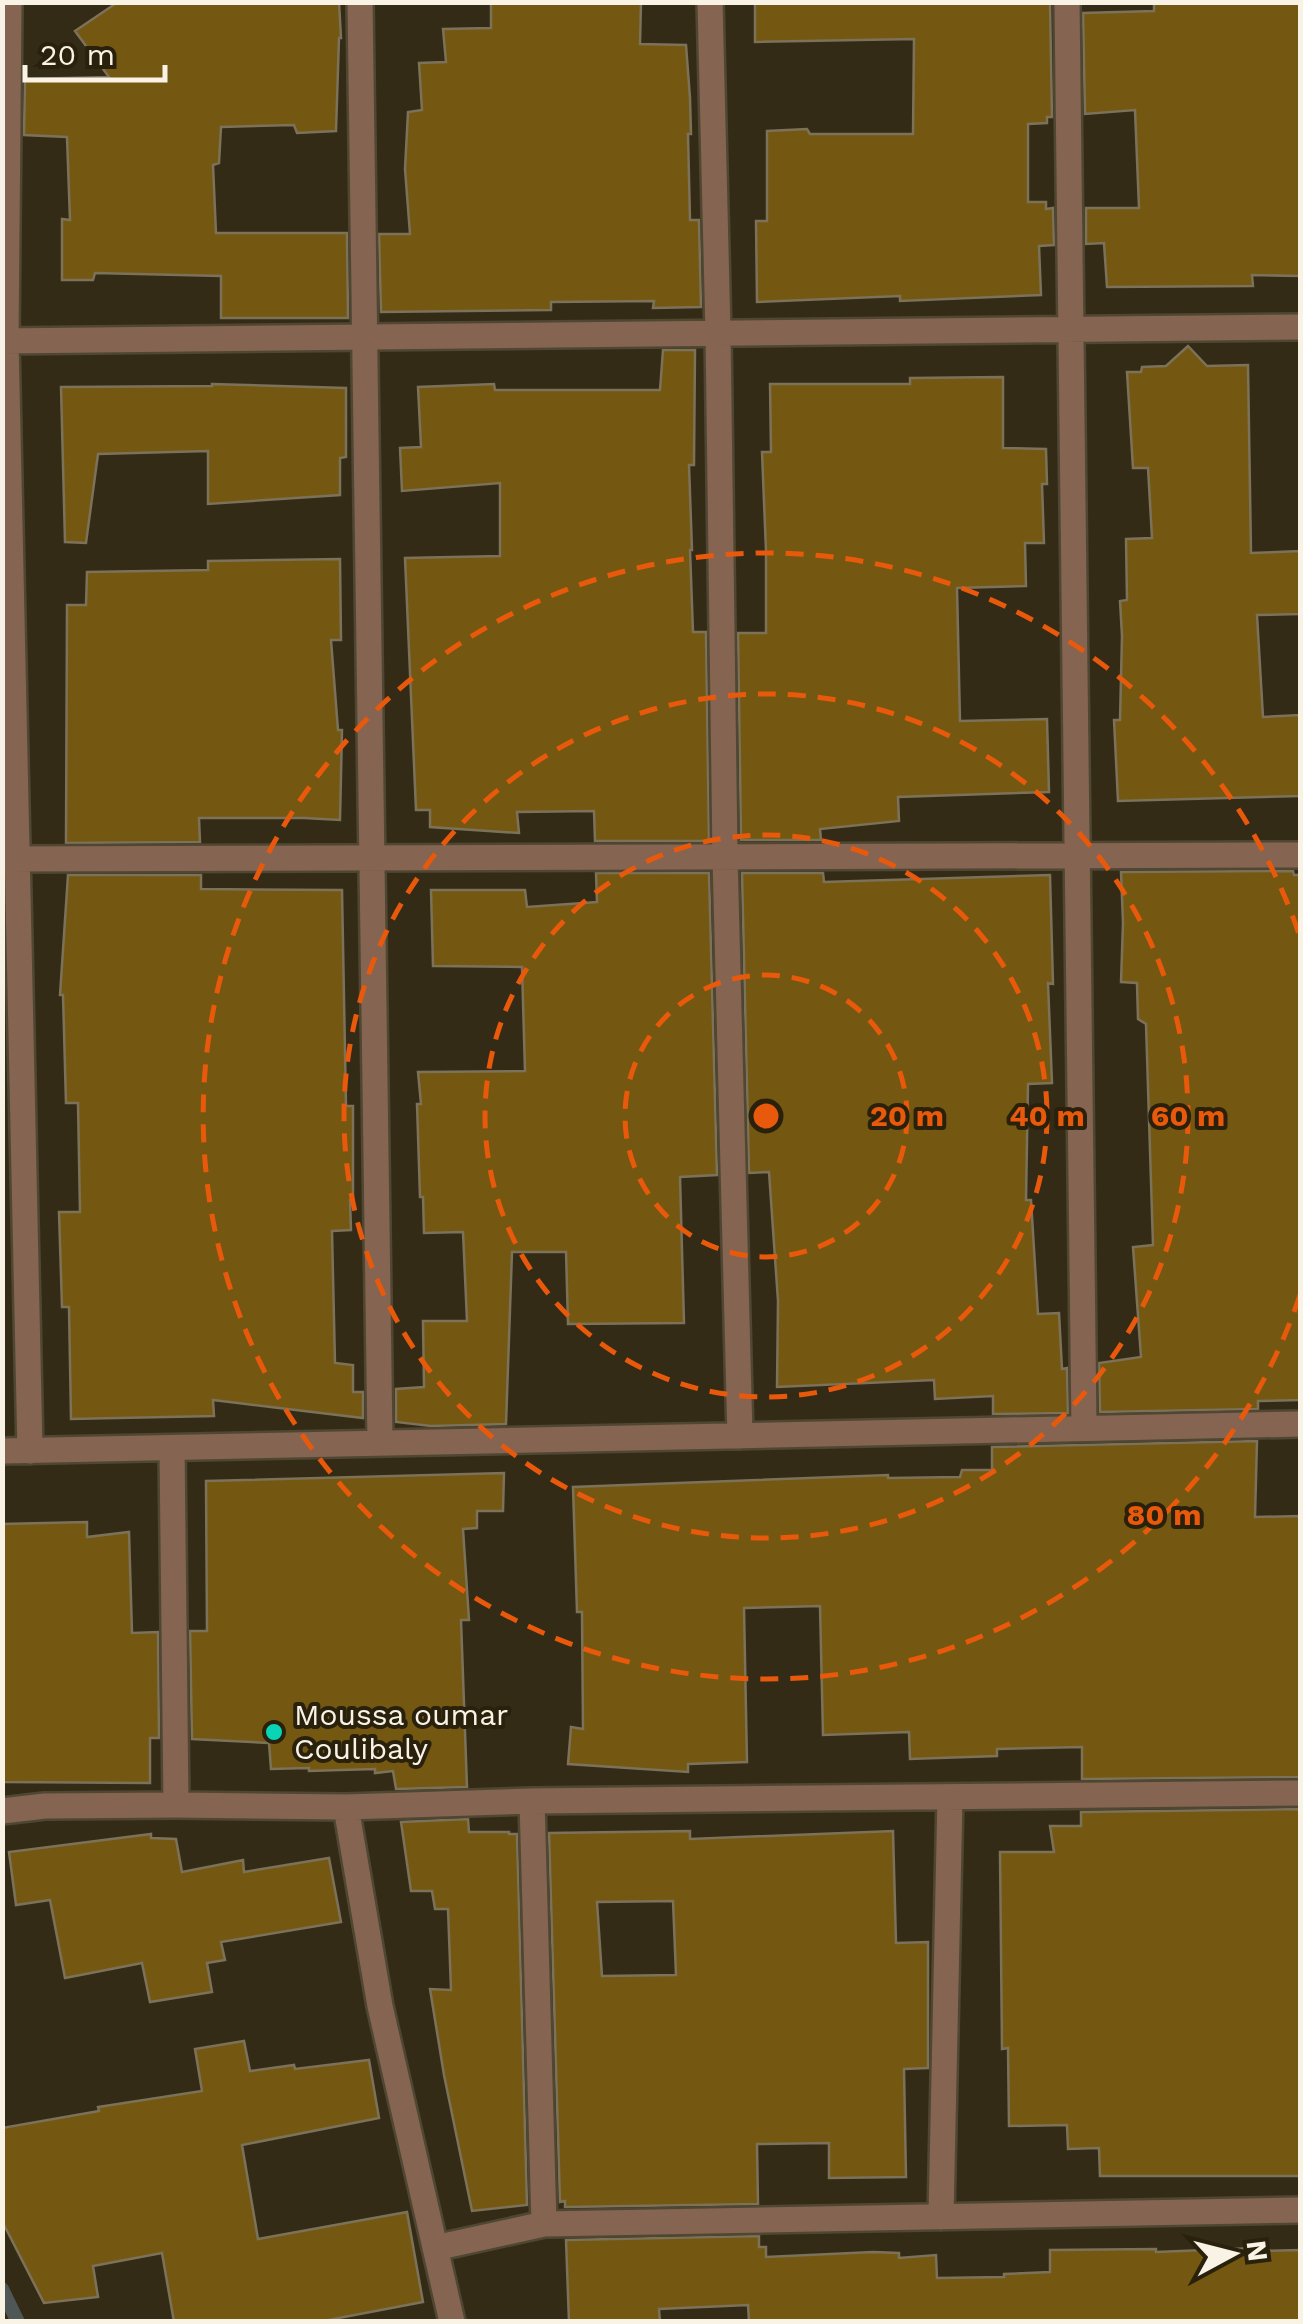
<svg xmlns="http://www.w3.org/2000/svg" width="1303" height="2324" viewBox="0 0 1303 2324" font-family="'Work Sans',sans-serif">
<rect width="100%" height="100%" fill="#342b16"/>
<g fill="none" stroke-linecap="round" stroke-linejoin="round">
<path stroke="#4e5756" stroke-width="14" d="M 2,2289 L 18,2322"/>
</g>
<path fill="#745811" stroke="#7c7159" stroke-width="2.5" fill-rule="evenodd" d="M 118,2 L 339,2 L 341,38 L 339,38 L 336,131 L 297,133 L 294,125 L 221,127 L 219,163 L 213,165 L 216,233 L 347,233 L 348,318 L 221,318 L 221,276 L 95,273 L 93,280 L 62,280 L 62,219 L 70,220 L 67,137 L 24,135 L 25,79 L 109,77 L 75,31 Z
M 491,2 L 641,2 L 640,44 L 686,45 L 690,98 L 691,134 L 688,134 L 690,220 L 699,220 L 701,307 L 653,308 L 654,301 L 551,302 L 551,310 L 381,312 L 379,234 L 410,234 L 405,169 L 408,112 L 422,110 L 419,63 L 446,62 L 443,29 L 491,28 Z
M 755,2 L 1050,2 L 1052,117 L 1047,117 L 1047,123 L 1028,124 L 1028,202 L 1046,202 L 1046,209 L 1053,208 L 1054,245 L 1039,246 L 1041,295 L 900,301 L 900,296 L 757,302 L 756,221 L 767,221 L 767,131 L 807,129 L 810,134 L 913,134 L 914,39 L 755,42 Z
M 1154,2 L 1300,2 L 1300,276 L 1252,275 L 1253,286 L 1107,287 L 1104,243 L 1086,244 L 1086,208 L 1139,208 L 1135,110 L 1085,114 L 1083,13 L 1154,11 Z
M 1188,346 L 1207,366 L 1248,365 L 1251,553 L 1300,551 L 1300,614 L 1257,615 L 1263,717 L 1300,715 L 1300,796 L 1118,801 L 1114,720 L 1120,720 L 1122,636 L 1120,601 L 1127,600 L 1126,539 L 1152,538 L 1148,468 L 1133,468 L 1127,372 L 1141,372 L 1142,367 L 1166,366 Z
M 663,350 L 695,350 L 694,465 L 689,465 L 692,550 L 690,550 L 693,632 L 706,632 L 709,841 L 595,841 L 594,811 L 517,812 L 519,833 L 430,827 L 430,810 L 416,810 L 405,558 L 500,556 L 500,483 L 402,491 L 400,448 L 421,447 L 418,387 L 494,384 L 495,390 L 660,390 Z
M 1003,377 L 1003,448 L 1046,449 L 1047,484 L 1042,484 L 1044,543 L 1025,543 L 1026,586 L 957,588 L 960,721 L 1047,719 L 1049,792 L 898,797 L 899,821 L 820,829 L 821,840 L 741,840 L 738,633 L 766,633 L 766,551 L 762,452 L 771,452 L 770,384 L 910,384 L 910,378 Z
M 212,384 L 346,388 L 346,457 L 340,458 L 340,495 L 208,504 L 208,451 L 98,454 L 86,543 L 65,542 L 61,387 L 212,386 Z
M 340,559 L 341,640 L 331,640 L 338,730 L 342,730 L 340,820 L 304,818 L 199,818 L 200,842 L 66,843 L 67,605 L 86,605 L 87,572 L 208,570 L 208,561 Z
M 1293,871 L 1294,875 L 1300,875 L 1300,1400 L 1258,1401 L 1258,1409 L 1100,1412 L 1099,1363 L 1141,1357 L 1133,1247 L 1153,1245 L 1146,1024 L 1138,1019 L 1137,983 L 1121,982 L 1123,923 L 1121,872 Z
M 596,873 L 709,873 L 717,1175 L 680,1177 L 684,1323 L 568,1324 L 566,1252 L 512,1252 L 506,1424 L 431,1426 L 396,1422 L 396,1389 L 424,1387 L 423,1321 L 467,1321 L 463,1232 L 424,1233 L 423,1197 L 420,1197 L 417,1104 L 421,1104 L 418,1072 L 525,1071 L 522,967 L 433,966 L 431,890 L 525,890 L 527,907 L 597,902 Z
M 742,873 L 823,873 L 824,882 L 1050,875 L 1053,984 L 1048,983 L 1052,1083 L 1028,1084 L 1026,1200 L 1031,1200 L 1038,1314 L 1059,1313 L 1062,1369 L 1067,1368 L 1068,1413 L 993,1414 L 993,1396 L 935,1399 L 934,1380 L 777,1387 L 778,1301 L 769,1172 L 749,1173 Z
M 68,875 L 201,875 L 201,889 L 342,890 L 346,1106 L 353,1106 L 353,1200 L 350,1200 L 351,1230 L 332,1231 L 335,1363 L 353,1365 L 353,1392 L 363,1392 L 363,1418 L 213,1400 L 214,1416 L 71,1419 L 69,1307 L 62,1307 L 59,1212 L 80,1212 L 78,1103 L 66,1103 L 63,995 L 60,995 Z
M 1257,1441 L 1255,1517 L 1300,1516 L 1300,1777 L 1082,1779 L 1082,1747 L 997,1749 L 997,1756 L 910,1759 L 909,1732 L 823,1735 L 820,1606 L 744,1608 L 747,1762 L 688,1764 L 688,1772 L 568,1764 L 571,1727 L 583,1729 L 582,1612 L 577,1612 L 573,1487 L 888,1475 L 888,1478 L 960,1477 L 962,1470 L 992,1470 L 992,1447 Z
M 504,1473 L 503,1511 L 477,1511 L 477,1528 L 463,1529 L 469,1620 L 461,1620 L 467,1787 L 396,1789 L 393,1771 L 375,1773 L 375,1769 L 309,1771 L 309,1768 L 271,1769 L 269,1743 L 192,1739 L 190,1631 L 207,1631 L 206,1481 Z
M 87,1522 L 87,1537 L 129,1532 L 132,1633 L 158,1632 L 159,1738 L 150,1738 L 150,1783 L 2,1782 L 2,1524 Z
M 1300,1809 L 1300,2176 L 1100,2176 L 1099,2148 L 1068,2149 L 1067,2125 L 1009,2126 L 1008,2048 L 1002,2049 L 1000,1852 L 1054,1852 L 1050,1826 L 1081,1826 L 1081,1812 Z
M 468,1819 L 469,1832 L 509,1832 L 509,1834 L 517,1834 L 527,2205 L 472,2211 L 444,2075 L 430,1989 L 451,1990 L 448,1909 L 435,1909 L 432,1891 L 411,1891 L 401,1822 Z
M 690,1831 L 690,1839 L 893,1831 L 896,1943 L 928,1942 L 928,2068 L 904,2069 L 906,2177 L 829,2178 L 829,2143 L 757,2144 L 758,2204 L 565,2207 L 565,2201 L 560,2202 L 549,1833 ZM 673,1901 L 676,1975 L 602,1976 L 597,1902 Z
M 151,1834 L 151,1838 L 176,1839 L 182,1872 L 243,1860 L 244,1872 L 329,1858 L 341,1922 L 221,1942 L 225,1960 L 207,1963 L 212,1992 L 150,2002 L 142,1963 L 65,1978 L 50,1900 L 16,1905 L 9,1852 Z
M 244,2041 L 250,2071 L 294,2065 L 295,2069 L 369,2060 L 379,2118 L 242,2145 L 258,2239 L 407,2212 L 423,2302 L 318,2322 L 174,2322 L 162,2253 L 93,2266 L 98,2297 L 44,2303 L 2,2221 L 2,2128 L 99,2111 L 98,2107 L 202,2091 L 195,2049 Z
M 759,2236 L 759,2247 L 766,2247 L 766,2257 L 873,2252 L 899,2253 L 899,2258 L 936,2255 L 937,2278 L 1004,2277 L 1004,2274 L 1050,2272 L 1050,2250 L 1156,2249 L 1156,2252 L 1254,2248 L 1254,2251 L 1300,2250 L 1300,2322 L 749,2322 L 748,2305 L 659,2309 L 660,2322 L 569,2322 L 566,2240 Z"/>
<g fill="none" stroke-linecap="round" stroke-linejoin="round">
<defs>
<path id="street" d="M 9,2 L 6,341 L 30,1451
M 360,2 L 380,1443
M 710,2 L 718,333 L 725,857 L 740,1436
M 1067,2 L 1084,1428
M 2,341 L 1300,327
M 2,859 L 1300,855
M 172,1448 L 176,1805
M 2,1451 L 1300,1424
M 532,1801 L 544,2224
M 346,1807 L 380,2006 L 452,2322
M 2,1811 L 45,1806 L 176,1805 L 346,1807 L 532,1801 L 1300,1793
M 941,2217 L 950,1797
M 435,2248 L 544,2224 L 1300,2210"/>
</defs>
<use href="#street" stroke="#504733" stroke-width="30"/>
<use href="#street" stroke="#856551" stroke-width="25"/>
</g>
<g fill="none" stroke="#e8590c" stroke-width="5" stroke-dasharray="18 12">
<circle cx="766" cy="1116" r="141"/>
<circle cx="766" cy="1116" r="281"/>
<circle cx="766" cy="1116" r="422"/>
<path d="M1300 1295A563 563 0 1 1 1300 937"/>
</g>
<circle fill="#08d5b5" stroke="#2a210c" stroke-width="4" cx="274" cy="1732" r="10"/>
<g text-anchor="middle" stroke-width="8" stroke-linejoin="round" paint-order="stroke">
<g font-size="30" fill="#f9f3e6" stroke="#2a210c" text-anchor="start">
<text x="294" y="1725">Moussa oumar<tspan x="294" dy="34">Coulibaly</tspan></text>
</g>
</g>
<circle cx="766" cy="1116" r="15" fill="#e8590c" stroke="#2a210c" stroke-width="5"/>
<g font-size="30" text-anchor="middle" font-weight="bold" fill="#e8590c" stroke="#2a210c" stroke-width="8" stroke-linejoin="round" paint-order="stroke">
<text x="907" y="1126">20 m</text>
<text x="1047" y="1126">40 m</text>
<text x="1188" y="1126">60 m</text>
<text x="1164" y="1525">80 m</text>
</g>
<rect width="1303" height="2324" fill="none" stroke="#f9f3e6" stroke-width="10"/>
<g transform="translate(1233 2254) rotate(83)" stroke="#2a210c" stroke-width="8" paint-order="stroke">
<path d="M0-8L18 38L0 25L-18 38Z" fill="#f9f3e6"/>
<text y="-15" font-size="28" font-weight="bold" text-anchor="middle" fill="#f9f3e6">N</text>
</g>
<path d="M25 65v15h140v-15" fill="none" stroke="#f9f3e6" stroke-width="5"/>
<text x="40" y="65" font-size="30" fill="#f9f3e6" stroke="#2a210c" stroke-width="8" paint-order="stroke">20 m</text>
</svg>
